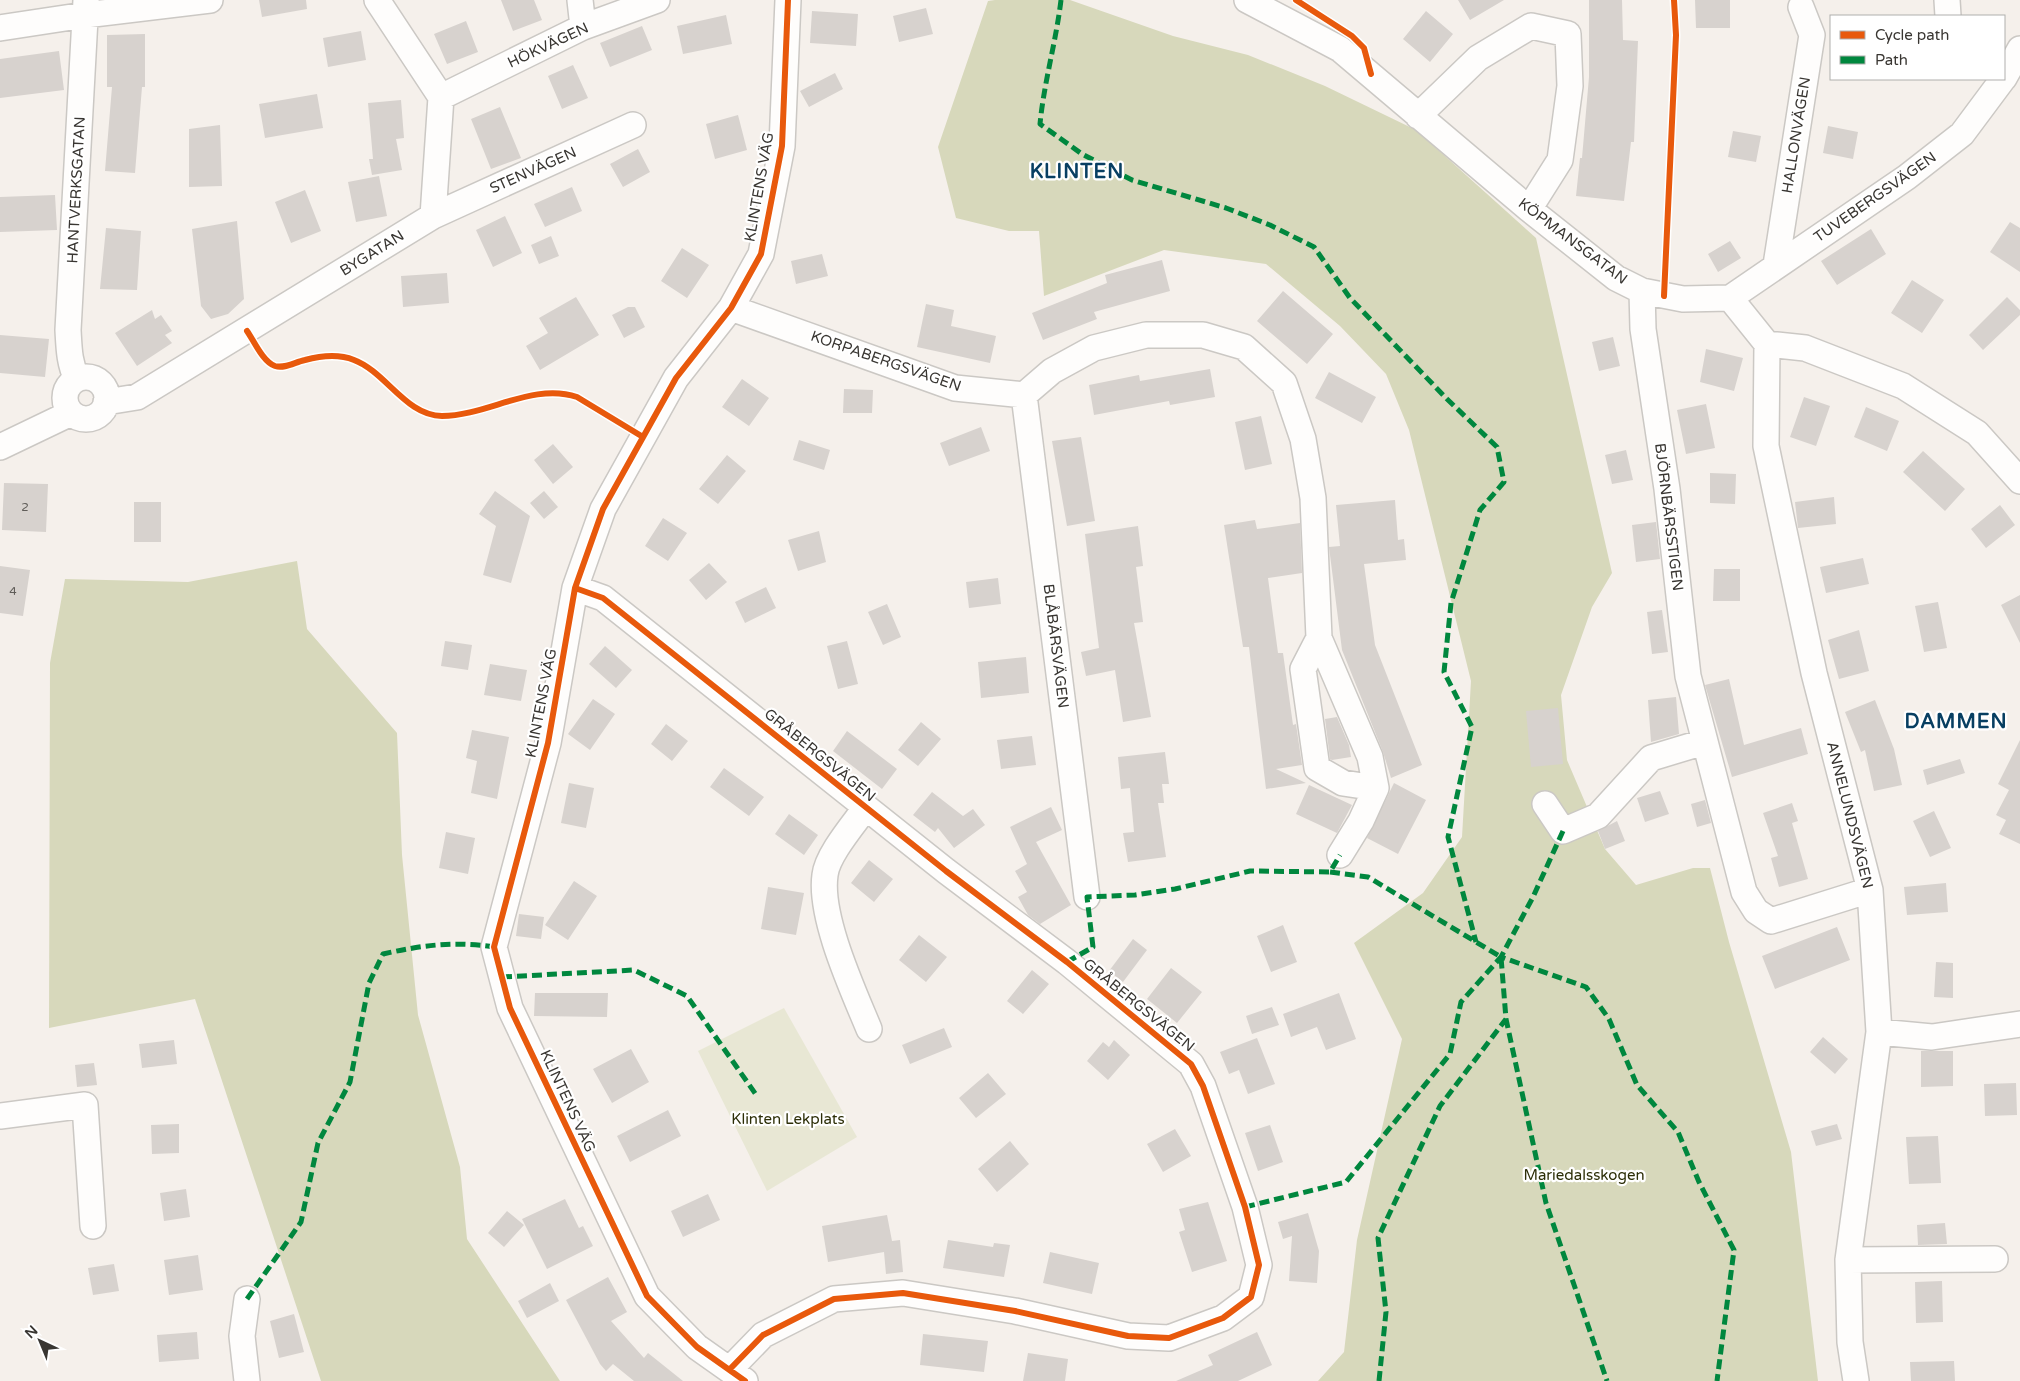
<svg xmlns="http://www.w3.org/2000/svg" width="2020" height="1381" viewBox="0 0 2020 1381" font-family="'Varela Round',sans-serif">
<rect width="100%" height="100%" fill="#f5f0eb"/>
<path fill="#e8e7d4" d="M 784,1008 L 857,1137 L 767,1191 L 698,1051 Z"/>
<path fill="#d7d8bb" d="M 995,0 L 1070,0 L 1173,36 L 1248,55 L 1325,86 L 1416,130 L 1536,238 L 1612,573 L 1592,607 L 1561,695 L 1567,760 L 1605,849 L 1636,885 L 1693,868 L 1710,868 L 1729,942 L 1791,1152 L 1818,1381 L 1318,1381 L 1344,1352 L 1357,1240 L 1402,1039 L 1354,943 L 1423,893 L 1462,837 L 1471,681 L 1409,430 L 1386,374 L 1340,326 L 1266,264 L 1164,250 L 1044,296 L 1039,231 L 1009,231 L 956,218 L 938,147 L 988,1 Z
M 297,561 L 307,629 L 397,733 L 402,855 L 418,1015 L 460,1167 L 467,1239 L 560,1381 L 321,1381 L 195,999 L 49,1028 L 50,663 L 65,579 L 188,582 Z"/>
<path fill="#d7d2ce" d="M 259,0 L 306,0 L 307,9 L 262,17 Z
M 501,0 L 534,0 L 542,20 L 513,31 Z
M 1458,0 L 1504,0 L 1470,20 Z
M 1589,0 L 1622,0 L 1623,40 L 1638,41 L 1634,142 L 1631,142 L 1624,201 L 1576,196 L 1580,158 L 1582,158 L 1589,77 Z
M 1695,0 L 1730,0 L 1730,28 L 1696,28 Z
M 926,8 L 933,34 L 899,42 L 893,16 Z
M 812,11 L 858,14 L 856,46 L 810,43 Z
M 1426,11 L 1453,34 L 1430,62 L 1403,39 Z
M 726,15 L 732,44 L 683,54 L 677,26 Z
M 466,21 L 478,52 L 447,64 L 434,34 Z
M 642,26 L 652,50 L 610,67 L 600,43 Z
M 361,31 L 366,60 L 328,67 L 323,38 Z
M 145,34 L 145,87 L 142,87 L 135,173 L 105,171 L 112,87 L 107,87 L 107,35 Z
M 59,51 L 64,90 L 0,98 L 0,59 Z
M 573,65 L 588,98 L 562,109 L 548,76 Z
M 835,73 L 843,89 L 809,107 L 800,91 Z
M 317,94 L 323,128 L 265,138 L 259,104 Z
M 401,100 L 404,138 L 396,139 L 402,170 L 372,175 L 369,159 L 373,159 L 368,103 Z
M 500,107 L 521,158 L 491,169 L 471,119 Z
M 738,115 L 747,150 L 715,159 L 706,124 Z
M 220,125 L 222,186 L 189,187 L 189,129 Z
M 1828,126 L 1858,132 L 1853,159 L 1823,153 Z
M 1733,131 L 1761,136 L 1756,162 L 1728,157 Z
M 638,149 L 650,172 L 623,187 L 610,164 Z
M 379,176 L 387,216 L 356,222 L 348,182 Z
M 572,187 L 582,211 L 545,227 L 534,204 Z
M 305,190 L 321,231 L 291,243 L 275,202 Z
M 55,195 L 57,230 L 0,232 L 0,197 Z
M 505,216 L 522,253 L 493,267 L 476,230 Z
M 237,221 L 244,299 L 228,314 L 211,319 L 201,306 L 192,229 Z
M 2010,222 L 2020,228 L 2020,272 L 1990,252 Z
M 106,228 L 141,231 L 137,290 L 100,289 Z
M 1871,229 L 1886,254 L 1837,285 L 1821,261 Z
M 551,236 L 559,256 L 539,264 L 531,245 Z
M 1730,241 L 1741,258 L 1718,272 L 1708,254 Z
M 682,248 L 709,265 L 687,298 L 661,281 Z
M 822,254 L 828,276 L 796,284 L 791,261 Z
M 1162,260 L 1170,291 L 1094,312 L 1097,319 L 1043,340 L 1032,313 L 1107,283 L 1105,275 Z
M 447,273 L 449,303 L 403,307 L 401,276 Z
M 1912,280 L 1944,300 L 1922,333 L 1891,313 Z
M 1283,291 L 1333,334 L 1307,364 L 1257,321 Z
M 576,297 L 599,335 L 540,370 L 526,346 L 548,333 L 539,318 Z
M 2007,297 L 2020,310 L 2020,315 L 1983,350 L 1969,335 Z
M 926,304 L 954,310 L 951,326 L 996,336 L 990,363 L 917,347 Z
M 628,307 L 635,307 L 645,327 L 624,338 L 612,315 Z
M 152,310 L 155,319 L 161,315 L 172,331 L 165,335 L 172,343 L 137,366 L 115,333 Z
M 0,335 L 49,339 L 45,377 L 0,373 Z
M 1613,337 L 1620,366 L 1599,371 L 1592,342 Z
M 1706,349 L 1743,358 L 1734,391 L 1700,382 Z
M 1210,369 L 1215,397 L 1170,405 L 1169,401 L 1094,415 L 1089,385 L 1139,375 L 1140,381 Z
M 1329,372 L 1376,397 L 1362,423 L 1315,398 Z
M 742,379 L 769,398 L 749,426 L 722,407 Z
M 844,389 L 873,390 L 872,413 L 843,413 Z
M 1804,397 L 1830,406 L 1816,446 L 1790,437 Z
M 1706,404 L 1715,448 L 1686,454 L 1677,410 Z
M 1866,407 L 1899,421 L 1887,451 L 1854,437 Z
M 1261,416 L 1272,464 L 1245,470 L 1235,422 Z
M 981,427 L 990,451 L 949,466 L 940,443 Z
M 1081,437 L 1095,521 L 1067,526 L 1052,441 Z
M 799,440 L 830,450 L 824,470 L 793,460 Z
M 553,444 L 573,467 L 553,484 L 534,460 Z
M 1626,450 L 1633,480 L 1612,484 L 1605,455 Z
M 1923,451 L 1965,489 L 1945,511 L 1903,472 Z
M 727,455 L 746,471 L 718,504 L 699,489 Z
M 1710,473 L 1736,474 L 1735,504 L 1710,503 Z
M 4,483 L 48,484 L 46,532 L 2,530 Z
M 495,491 L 530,516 L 511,583 L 483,575 L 496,526 L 479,514 Z
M 544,491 L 558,507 L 544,519 L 530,503 Z
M 1834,497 L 1836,524 L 1798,528 L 1795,502 Z
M 1395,500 L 1398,540 L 1404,539 L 1406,560 L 1364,564 L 1375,645 L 1422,765 L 1391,778 L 1383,752 L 1342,650 L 1329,547 L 1340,546 L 1336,505 Z
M 134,502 L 161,502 L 161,542 L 134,542 Z
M 2000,505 L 2015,525 L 1986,548 L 1971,529 Z
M 663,518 L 687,533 L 668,561 L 645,546 Z
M 1255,520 L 1257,529 L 1300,523 L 1302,573 L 1268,578 L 1278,653 L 1283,653 L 1293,725 L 1296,724 L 1302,765 L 1276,769 L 1306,783 L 1266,789 L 1249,647 L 1243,647 L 1224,525 Z
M 1656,522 L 1660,559 L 1636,562 L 1632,525 Z
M 1138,526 L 1143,566 L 1136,567 L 1143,622 L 1134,623 L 1151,717 L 1123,722 L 1115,670 L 1086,676 L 1081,652 L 1099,648 L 1085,534 Z
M 819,531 L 826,562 L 798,571 L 788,540 Z
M 1863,558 L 1869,584 L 1826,593 L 1820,567 Z
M 709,563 L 727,582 L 706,600 L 689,580 Z
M 0,566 L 30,570 L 23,616 L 0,613 Z
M 1714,569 L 1740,569 L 1740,601 L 1713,601 Z
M 998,578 L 1001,604 L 969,608 L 966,582 Z
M 766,587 L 776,608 L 745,623 L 735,602 Z
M 2020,595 L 2020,643 L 2001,605 Z
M 1938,602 L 1947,648 L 1924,652 L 1915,606 Z
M 887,604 L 901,637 L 883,645 L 868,612 Z
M 1662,610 L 1668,652 L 1652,654 L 1647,612 Z
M 1859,630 L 1869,671 L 1839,679 L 1828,640 Z
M 445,641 L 472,645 L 468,670 L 441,666 Z
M 847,641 L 858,684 L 838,689 L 827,646 Z
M 605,646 L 632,670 L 616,688 L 589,664 Z
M 1026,657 L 1029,693 L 981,698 L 978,662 Z
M 490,664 L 527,670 L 521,701 L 484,695 Z
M 1729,679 L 1744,745 L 1801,728 L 1808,754 L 1732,777 L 1705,685 Z
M 1676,697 L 1679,734 L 1651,742 L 1648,700 Z
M 593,699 L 615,714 L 590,750 L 568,734 Z
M 1875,700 L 1894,749 L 1902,785 L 1874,791 L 1865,750 L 1861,752 L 1845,712 Z
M 1558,708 L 1563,764 L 1531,767 L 1526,711 Z
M 1337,717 L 1349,745 L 1351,757 L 1332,760 L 1330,759 L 1325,719 Z
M 921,722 L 941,739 L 918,766 L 898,750 Z
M 666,724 L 688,741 L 672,761 L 651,744 Z
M 472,730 L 509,737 L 497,799 L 471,793 L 477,761 L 466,758 Z
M 847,731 L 897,769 L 882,789 L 833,751 Z
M 1032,736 L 1036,765 L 1001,769 L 997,740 Z
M 2020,740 L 2020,844 L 1999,834 L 2006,820 L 1996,815 L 2009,790 L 1998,784 Z
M 1165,752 L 1169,784 L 1162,784 L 1164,803 L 1158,803 L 1166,857 L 1128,862 L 1123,833 L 1134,832 L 1130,788 L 1121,789 L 1118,757 Z
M 1960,759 L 1965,773 L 1927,785 L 1923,770 Z
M 724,768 L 764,797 L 749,816 L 710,787 Z
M 569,783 L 594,788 L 586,828 L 561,823 Z
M 1394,783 L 1426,800 L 1398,854 L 1367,838 Z
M 1309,785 L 1352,805 L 1337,833 L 1296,814 Z
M 1660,791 L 1669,814 L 1645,822 L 1637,798 Z
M 932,792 L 963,816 L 973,809 L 985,825 L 954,848 L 938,828 L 935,832 L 913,815 Z
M 1705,800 L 1711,823 L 1697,827 L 1691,804 Z
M 1792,803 L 1798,821 L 1792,823 L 1808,879 L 1779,887 L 1771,858 L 1778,856 L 1763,813 Z
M 1051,807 L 1062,830 L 1036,842 L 1071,905 L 1040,924 L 1028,915 L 1018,897 L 1027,892 L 1015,871 L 1027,864 L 1010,827 Z
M 1934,811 L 1951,848 L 1930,857 L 1913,821 Z
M 789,814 L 818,835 L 804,855 L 775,834 Z
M 1617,821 L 1625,841 L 1605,849 L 1598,831 Z
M 446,832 L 475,838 L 468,874 L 439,868 Z
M 869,860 L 893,879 L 874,902 L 851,883 Z
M 574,881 L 597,896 L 568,940 L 545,925 Z
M 1946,883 L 1948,912 L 1907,915 L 1904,887 Z
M 768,887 L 804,893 L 796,935 L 761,929 Z
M 519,914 L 544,917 L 541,939 L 516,936 Z
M 1283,925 L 1297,962 L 1271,972 L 1257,936 Z
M 1837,927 L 1850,960 L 1775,989 L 1762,956 Z
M 919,935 L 947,957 L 926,982 L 899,960 Z
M 1133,939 L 1147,950 L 1123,982 L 1109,971 Z
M 1936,962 L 1953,963 L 1953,998 L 1934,997 Z
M 1171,968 L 1202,992 L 1177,1023 L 1147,999 Z
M 1032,970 L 1049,984 L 1023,1014 L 1007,1001 Z
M 535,993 L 608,993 L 607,1017 L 534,1016 Z
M 1339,993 L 1356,1039 L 1326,1050 L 1317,1027 L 1291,1037 L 1283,1014 Z
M 1272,1007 L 1279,1025 L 1252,1034 L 1246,1016 Z
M 944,1028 L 952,1047 L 910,1064 L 902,1045 Z
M 1823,1037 L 1848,1059 L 1835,1074 L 1810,1052 Z
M 1257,1038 L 1275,1084 L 1248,1094 L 1239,1070 L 1229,1074 L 1220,1052 Z
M 174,1040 L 177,1064 L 142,1068 L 139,1044 Z
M 1114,1040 L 1130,1055 L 1108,1080 L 1087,1061 L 1103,1042 L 1109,1047 Z
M 631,1049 L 649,1082 L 612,1103 L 593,1069 Z
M 1921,1051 L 1953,1051 L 1953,1086 L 1921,1087 Z
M 94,1063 L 97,1085 L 77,1087 L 75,1065 Z
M 988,1073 L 1006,1094 L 976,1118 L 959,1098 Z
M 2016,1083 L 2017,1115 L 1985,1116 L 1984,1084 Z
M 668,1110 L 681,1136 L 630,1162 L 617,1136 Z
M 179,1124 L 179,1153 L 152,1154 L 151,1125 Z
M 1837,1124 L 1842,1139 L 1816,1146 L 1811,1131 Z
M 1270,1125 L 1283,1162 L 1258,1171 L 1245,1133 Z
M 1175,1129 L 1191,1156 L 1163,1172 L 1147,1144 Z
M 1938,1136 L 1941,1183 L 1909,1184 L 1906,1137 Z
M 1010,1141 L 1029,1164 L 997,1192 L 978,1169 Z
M 186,1189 L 190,1217 L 164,1221 L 160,1193 Z
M 708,1194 L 720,1220 L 683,1237 L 671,1211 Z
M 565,1199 L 579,1228 L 583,1226 L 593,1246 L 547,1269 L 522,1219 Z
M 1208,1202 L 1227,1261 L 1192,1272 L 1179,1232 L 1185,1230 L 1179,1209 Z
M 507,1211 L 524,1225 L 504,1247 L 488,1233 Z
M 1308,1213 L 1319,1251 L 1317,1283 L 1289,1281 L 1292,1236 L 1283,1239 L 1278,1222 Z
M 887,1215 L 892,1241 L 900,1240 L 903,1272 L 886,1274 L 884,1252 L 828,1262 L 822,1226 Z
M 1945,1223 L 1947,1244 L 1918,1245 L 1917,1225 Z
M 948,1240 L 993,1247 L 994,1243 L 1010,1245 L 1004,1277 L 943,1268 Z
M 1050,1252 L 1099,1263 L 1092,1294 L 1043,1283 Z
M 198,1255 L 203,1290 L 169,1295 L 164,1260 Z
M 114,1264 L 119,1291 L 93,1295 L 88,1268 Z
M 608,1277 L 627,1312 L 611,1321 L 644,1358 L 648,1353 L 683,1381 L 634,1381 L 613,1364 L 606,1371 L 600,1364 L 566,1300 Z
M 1942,1281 L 1943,1322 L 1916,1323 L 1915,1282 Z
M 550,1283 L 559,1301 L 527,1318 L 518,1301 Z
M 294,1314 L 304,1352 L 279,1358 L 270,1321 Z
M 197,1332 L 199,1359 L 159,1362 L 157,1335 Z
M 1257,1332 L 1272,1365 L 1238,1381 L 1176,1381 L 1213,1365 L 1208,1355 Z
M 923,1334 L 988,1341 L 984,1372 L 920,1365 Z
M 1028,1353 L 1068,1359 L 1065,1381 L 1023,1381 Z
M 1954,1361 L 1955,1381 L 1911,1381 L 1910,1362 Z"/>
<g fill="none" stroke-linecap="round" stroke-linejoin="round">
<defs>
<path id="minor" d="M 580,0 L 583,27
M 1247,0 L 1340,49 L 1529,209 L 1616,278 L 1642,291 L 1683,299 L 1730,298 L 1767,344 L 1805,348 L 1903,386 L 1977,433 L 2020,481
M 1947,0 L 1948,16
M 0,28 L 85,15 L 210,0
M 2004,78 L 2020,49
M 441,97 L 583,27 L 657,0
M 1418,116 L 1478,58 L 1531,26 L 1568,34 L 1570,86 L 1560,160 L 1529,209
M 433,216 L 633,125
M 1776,265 L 1812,35 L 1801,7
M 1642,291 L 1643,329 L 1667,489 L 1688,676 L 1744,892 L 1756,911 L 1771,921 L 1870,890
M 1730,298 L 1907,177 L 1962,134 L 2003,79
M 731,308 L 955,388 L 1024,395 L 1052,371 L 1094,348 L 1146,335 L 1203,335 L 1244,347 L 1284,383 L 1303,439 L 1313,498 L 1319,638 L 1370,757 L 1376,788 L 1361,821 L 1340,855
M 1767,344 L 1766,446 L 1814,673 L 1870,890 L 1879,1032 L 1848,1260 L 1850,1342 L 1856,1381
M65 398a21 21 0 1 1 42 0a21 21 0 1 1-42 0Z
M 77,379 C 69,363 69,347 68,330 L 86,0
M 1024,395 L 1087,897
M 106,402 L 137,397 L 433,216 L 441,97 L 377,0
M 0,447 L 71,413
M 575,588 L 603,598 L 946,871 L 1067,962 L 1191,1064 L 1203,1086 L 1245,1207 L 1259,1265 L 1251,1297 L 1223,1318 L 1169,1338 L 1128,1336 L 1015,1311 L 903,1293 L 834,1299 L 763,1335 L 730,1369
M 1319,638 L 1303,669 L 1317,768 L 1343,783 L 1376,788
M 1545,804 L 1563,831 L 1598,816 L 1651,758 L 1704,742
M 866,807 C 854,824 827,855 825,875 C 819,917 853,990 869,1029
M 1879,1032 L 1932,1037 L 2020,1024
M 0,1116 L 85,1105 L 93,1226
M 1848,1260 L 1995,1259
M 247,1299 L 242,1336 L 247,1381
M 745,1381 L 697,1347 L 647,1296 L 510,1008 L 494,947 L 548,743 L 575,588 L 603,509 L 676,378 L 731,308 L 761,254 L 782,146 L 788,0"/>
</defs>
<use href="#minor" stroke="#cbc8c4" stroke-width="28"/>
<use href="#minor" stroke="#fefdfc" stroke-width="25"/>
<path stroke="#00873e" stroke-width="5" stroke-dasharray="10 5" stroke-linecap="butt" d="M 1061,0 C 1056,42 1044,82 1040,124 L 1082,154 L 1132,180 L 1226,208 L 1270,225 L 1314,247 L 1350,298 L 1447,399 L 1497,447 L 1504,482 L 1480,510 L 1451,603 L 1444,672 L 1472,727 L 1448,837 L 1476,942
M 1563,831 L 1533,897 L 1501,957 L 1586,987 L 1609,1019 L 1637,1085 L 1678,1132 L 1699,1182 L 1734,1250 L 1717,1381
M 1330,872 L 1368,877 L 1501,957 L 1506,1019 L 1546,1203 L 1607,1381
M 1067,962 L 1093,947 L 1087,897 L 1135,895 L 1175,889 L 1250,871 L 1330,872 L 1340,855
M 502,977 L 634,970 L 687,996 L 757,1096
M 1245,1207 L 1346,1182 L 1450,1054 L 1461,1002 L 1501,957
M 247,1299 L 301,1222 L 318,1143 L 350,1082 L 369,983 L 383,954 C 423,945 454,941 494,947
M 1379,1381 L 1386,1312 L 1378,1238 L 1440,1106 L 1506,1019"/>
<defs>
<path id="cycleway" d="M 1296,0 L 1352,36 L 1364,48 L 1371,74
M 1664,296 L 1676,35 L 1674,0
M 247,331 C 254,341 263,362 275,366 C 285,369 295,362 305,360 C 320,356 339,354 354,360 C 386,372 406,416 442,416 C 487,416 533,382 577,397 L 643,437
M 575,588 L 603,598 L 946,871 L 1067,962 L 1191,1064 L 1203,1086 L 1245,1207 L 1259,1265 L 1251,1297 L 1223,1318 L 1169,1338 L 1128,1336 L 1015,1311 L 903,1293 L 834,1299 L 763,1335 L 730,1369
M 745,1381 L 697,1347 L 647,1296 L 510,1008 L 494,947 L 548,743 L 575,588 L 603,509 L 676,378 L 731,308 L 761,254 L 782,146 L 788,0"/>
</defs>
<use href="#cycleway" stroke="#fff" stroke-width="9"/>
<use href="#cycleway" stroke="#e8590c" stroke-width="6"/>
</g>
<g text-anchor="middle" stroke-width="4.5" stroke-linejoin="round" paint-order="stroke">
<g font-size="12" fill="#605d59">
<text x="25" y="511">2</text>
<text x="13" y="595">4</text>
</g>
<g font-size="15" fill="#393632" stroke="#fff">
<text transform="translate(548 45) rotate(-25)" y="5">HÖKVÄGEN</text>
<text transform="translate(1796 135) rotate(-81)" y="5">HALLONVÄGEN</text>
<text transform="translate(533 170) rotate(-24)" y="5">STENVÄGEN</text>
<text transform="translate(759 187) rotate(-80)" y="5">KLINTENS VÄG</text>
<text transform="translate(76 190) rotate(-87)" y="5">HANTVERKSGATAN</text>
<text transform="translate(1875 197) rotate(-35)" y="5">TUVEBERGSVÄGEN</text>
<text transform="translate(1573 241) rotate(37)" y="5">KÖPMANSGATAN</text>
<text transform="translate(372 253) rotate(-32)" y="5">BYGATAN</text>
<text transform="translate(886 361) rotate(19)" y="5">KORPABERGSVÄGEN</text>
<text transform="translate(1669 517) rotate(83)" y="5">BJÖRNBÄRSSTIGEN</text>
<text transform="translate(1056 646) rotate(83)" y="5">BLÅBÄRSVÄGEN</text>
<text transform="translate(541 703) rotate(-79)" y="5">KLINTENS VÄG</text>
<text transform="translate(820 755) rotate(39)" y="5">GRÅBERGSVÄGEN</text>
<text transform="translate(1850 815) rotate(76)" y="5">ANNELUNDSVÄGEN</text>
<text transform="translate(1139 1005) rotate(39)" y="5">GRÅBERGSVÄGEN</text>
<text transform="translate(568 1101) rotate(65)" y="5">KLINTENS VÄG</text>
</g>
<g font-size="15" fill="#2c2e07" stroke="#fff">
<text x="788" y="1124">Klinten Lekplats</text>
<text x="1584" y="1180">Mariedalsskogen</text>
</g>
<g font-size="20" font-weight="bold" letter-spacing="1" fill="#083f62" stroke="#fff">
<text x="1077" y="178">KLINTEN</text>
<text x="1956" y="728">DAMMEN</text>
</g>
</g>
<rect x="1830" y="15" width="175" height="65" fill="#ffffff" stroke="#b0afad"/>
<rect x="1840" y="31" width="25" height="8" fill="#e8590c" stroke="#b0afad"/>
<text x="1875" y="40" font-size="15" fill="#393632">Cycle path</text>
<rect x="1840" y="56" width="25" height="8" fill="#00873e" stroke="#b0afad"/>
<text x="1875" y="65" font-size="15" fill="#393632">Path</text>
<g transform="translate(40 1341) rotate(316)" stroke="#ffffff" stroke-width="4" paint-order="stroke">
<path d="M0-4L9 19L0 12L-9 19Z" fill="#393632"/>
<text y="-8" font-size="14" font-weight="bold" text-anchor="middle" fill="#393632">N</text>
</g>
</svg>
